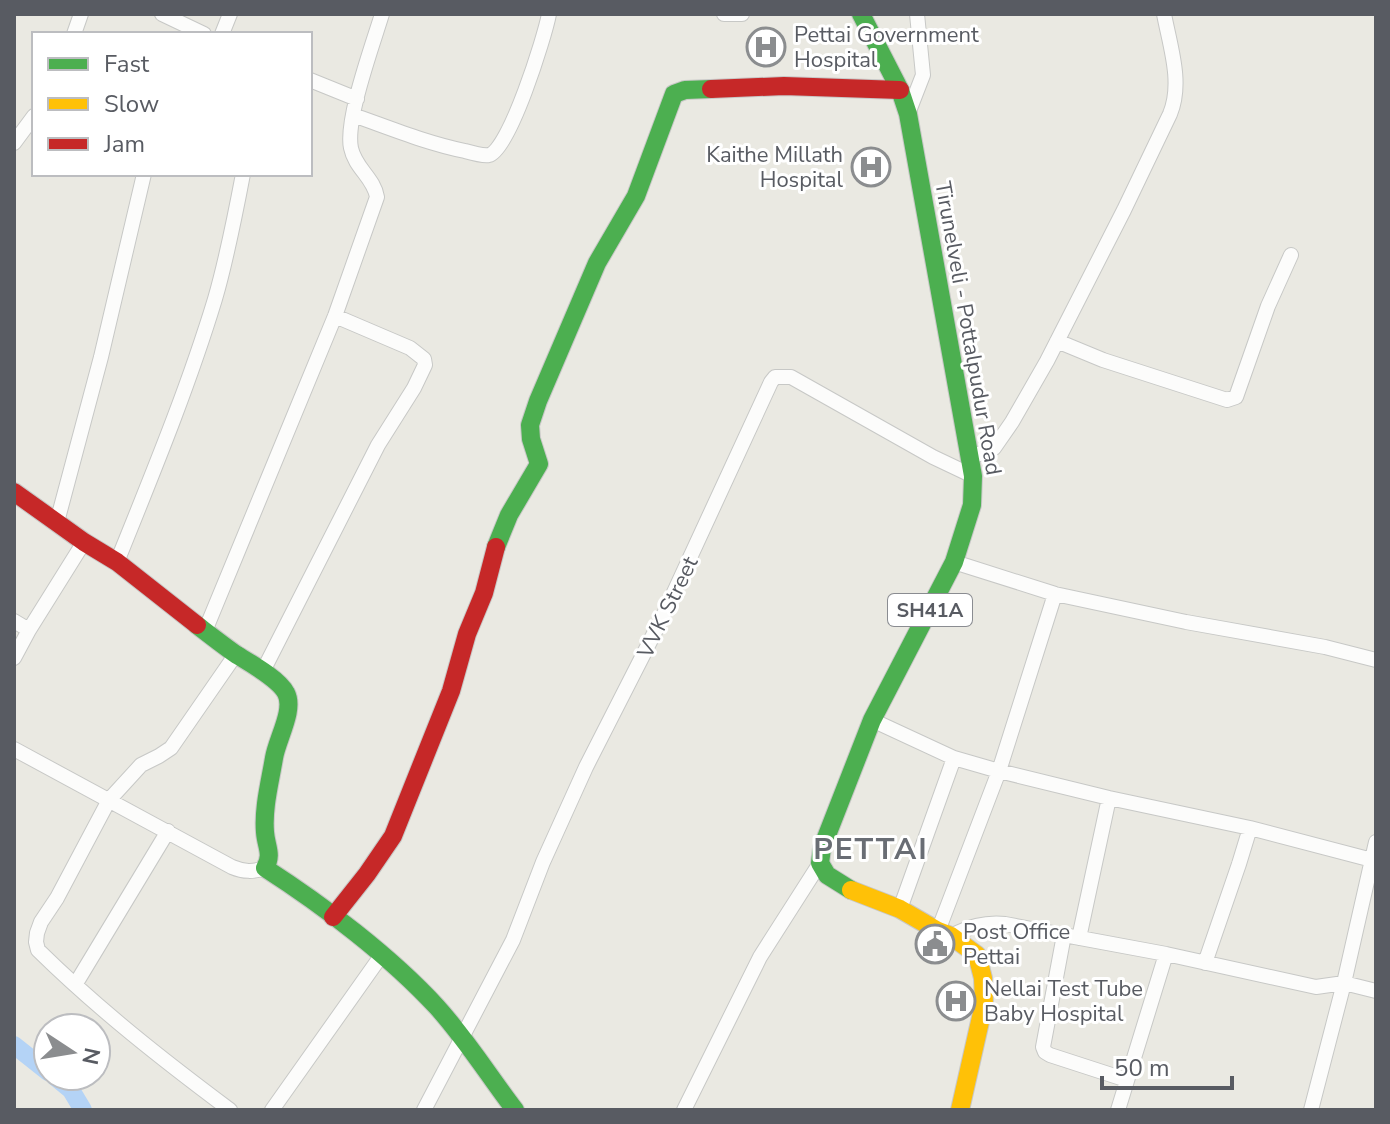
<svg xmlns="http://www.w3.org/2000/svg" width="1390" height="1124" viewBox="0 0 1390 1124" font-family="'Nunito Sans',sans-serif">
<rect width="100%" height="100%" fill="#eae9e2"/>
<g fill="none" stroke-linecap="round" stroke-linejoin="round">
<path stroke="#b4d3f6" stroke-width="18" d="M 14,1045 L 48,1072
M 54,1076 L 71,1090 L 83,1110"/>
<defs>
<path id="street" d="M 162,14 L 204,34
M 724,14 L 742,14
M 74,34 L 81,14
M 222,34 L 230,14
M 310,80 L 357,99
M 909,111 L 923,75 L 917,14
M 353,115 C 390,128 426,143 465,151 C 472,153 482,156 489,155 C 509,151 545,36 549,14
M 14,143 L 34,116
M 1057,341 L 1103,360 L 1227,400 L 1236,397 L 1268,306 L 1291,255
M 969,458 L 994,448 L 1012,422 L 1047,361 L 1124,210 L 1170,114 C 1183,83 1170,46 1164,14
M 57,522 L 101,357 L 144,174
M 117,562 C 152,475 188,388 215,299 C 227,258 235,216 243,174
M 954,562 L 1055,594 L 1186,622 L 1325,647 L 1376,660
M 14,621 L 29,630
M 205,631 L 335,316 L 377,197 C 374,178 355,168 351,148 C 345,120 373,44 382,14
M 14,658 L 29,630 L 84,542
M 263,671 L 378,445 L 414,388 L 425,365 L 424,359 L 410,348 L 335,316
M 872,720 L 954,758 L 999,771 L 1109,798 L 1250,828 L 1376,861
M 14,749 L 232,867 C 244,872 253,872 265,868
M 900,909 L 954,758
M 938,931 L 999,771 L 1055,594
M 1064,935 L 1043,1047 L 1045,1052 L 1050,1055 L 1127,1080
M 951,936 C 969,927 984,922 1005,924 L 1166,954 L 1316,987 L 1344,983 L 1376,991
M 1079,938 L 1109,798
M 1205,963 L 1239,864 L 1250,828
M 75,985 L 168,831
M 230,1110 C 163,1060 98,1009 38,950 L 36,942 L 37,933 L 41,922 L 57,898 L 109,800 L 141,765 L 159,756 L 171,748 L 236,654
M 272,1110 L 381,956
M 424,1110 L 513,940 L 543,862 L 586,767 L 664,614 L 771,382 L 775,377 L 791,377 L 933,457 L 973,476
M 684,1110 L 760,957 L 820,863
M 1118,1110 L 1166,954
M 1311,1110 L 1344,983 L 1376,842"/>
<path id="fast" d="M 496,547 L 509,515 L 539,464 L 531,439 L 530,425 L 538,401 L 597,263 L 636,196 L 674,94 L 685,90 L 711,89
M 197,625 C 210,635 224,646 237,655 C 250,663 279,679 286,693 C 295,710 277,739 274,758 C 270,782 263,808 265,832 C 266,847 273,854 265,868 C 324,906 390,956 437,1007 C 466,1039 489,1076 515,1110
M 851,890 L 827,875 L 820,863 L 822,848 L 872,720 L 954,562 L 972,505 L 973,476 L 908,114 L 900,90 L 861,14"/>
<path id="slow" d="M 851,890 L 900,909 L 938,931 L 951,936 L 977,955 L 983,978 L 984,1004 L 960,1110"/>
<path id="jam" d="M 711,89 L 784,86 L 900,90
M 14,492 L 84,542 L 117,562 L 197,625
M 333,917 L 367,874 L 393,836 L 451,691 L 467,634 L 484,593 L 496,547"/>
</defs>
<use href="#street" stroke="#c7c8c6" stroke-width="16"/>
<use href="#fast" stroke="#c8c8c7" stroke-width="20"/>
<use href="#slow" stroke="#c8c8c7" stroke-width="20"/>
<use href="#jam" stroke="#c8c8c7" stroke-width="20"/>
<use href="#street" stroke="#fcfcfb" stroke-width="14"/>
<use href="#fast" stroke="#4caf50" stroke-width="18"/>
<use href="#slow" stroke="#ffc107" stroke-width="18"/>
<use href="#jam" stroke="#c62828" stroke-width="18"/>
</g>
<defs>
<symbol id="hospital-ring" viewBox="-11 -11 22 22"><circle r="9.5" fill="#fff" stroke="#8b8d8f" stroke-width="1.5"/><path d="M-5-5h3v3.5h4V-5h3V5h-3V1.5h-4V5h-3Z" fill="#8b8d8f"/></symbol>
<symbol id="civic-ring" viewBox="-11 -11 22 22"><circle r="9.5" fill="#fff" stroke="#8b8d8f" stroke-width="1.5"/><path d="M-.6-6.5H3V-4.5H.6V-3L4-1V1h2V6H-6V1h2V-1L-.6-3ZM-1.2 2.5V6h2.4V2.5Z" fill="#8b8d8f"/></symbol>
</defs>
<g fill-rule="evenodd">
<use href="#hospital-ring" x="744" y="25" width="44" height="44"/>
<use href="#hospital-ring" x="849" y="145" width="44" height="44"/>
<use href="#civic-ring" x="913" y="922" width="44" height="44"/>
<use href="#hospital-ring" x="934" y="979" width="44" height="44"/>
</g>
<g text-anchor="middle" stroke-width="6" stroke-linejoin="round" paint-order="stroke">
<rect fill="#fff" stroke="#8a8c91" stroke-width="2" x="888" y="594" width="84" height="32" rx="6"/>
<g font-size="20" font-weight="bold" fill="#585b62">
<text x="930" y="617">SH41A</text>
</g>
<g font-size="22" fill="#585b62" stroke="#fff" text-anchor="start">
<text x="794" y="42">Pettai Government<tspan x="794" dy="25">Hospital</tspan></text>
<text x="843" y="162" text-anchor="end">Kaithe Millath<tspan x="843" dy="25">Hospital</tspan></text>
<text x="963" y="939">Post Office<tspan x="963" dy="25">Pettai</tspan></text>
<text x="984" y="996">Nellai Test Tube<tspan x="984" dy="25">Baby Hospital</tspan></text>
</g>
<g font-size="22" fill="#585b62" stroke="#fff">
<text transform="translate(969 328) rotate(80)" y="8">Tirunelveli - Pottalpudur Road</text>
<text transform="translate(667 607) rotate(-64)" y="8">VVK Street</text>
</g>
<g font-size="30" font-weight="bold" letter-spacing="2" fill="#696d74" stroke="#fff">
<text x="871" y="859">PETTAI</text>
</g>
</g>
<rect width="1390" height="1124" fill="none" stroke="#585b62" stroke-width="32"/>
<rect x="32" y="32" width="280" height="144" fill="#ffffff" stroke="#bcbdc0" stroke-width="2"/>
<rect x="48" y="58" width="40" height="12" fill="#4caf50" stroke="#bcbdc0" stroke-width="2"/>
<text x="104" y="72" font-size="24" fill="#585b62">Fast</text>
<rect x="48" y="98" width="40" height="12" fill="#ffc107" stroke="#bcbdc0" stroke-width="2"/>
<text x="104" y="112" font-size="24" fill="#585b62">Slow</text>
<rect x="48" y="138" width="40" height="12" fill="#c62828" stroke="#bcbdc0" stroke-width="2"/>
<text x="104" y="152" font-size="24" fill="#585b62">Jam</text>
<g transform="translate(72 1052) rotate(102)"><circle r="38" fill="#ffffff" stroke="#bcbdc0" stroke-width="2"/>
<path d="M0-6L14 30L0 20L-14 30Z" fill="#8b8d8f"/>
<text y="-12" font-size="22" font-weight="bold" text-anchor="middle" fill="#585b62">N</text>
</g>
<path d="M1102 1076v12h130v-12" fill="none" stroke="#585b62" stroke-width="4"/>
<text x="1114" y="1076" font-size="24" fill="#585b62" stroke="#ffffff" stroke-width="6" paint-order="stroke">50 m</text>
</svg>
